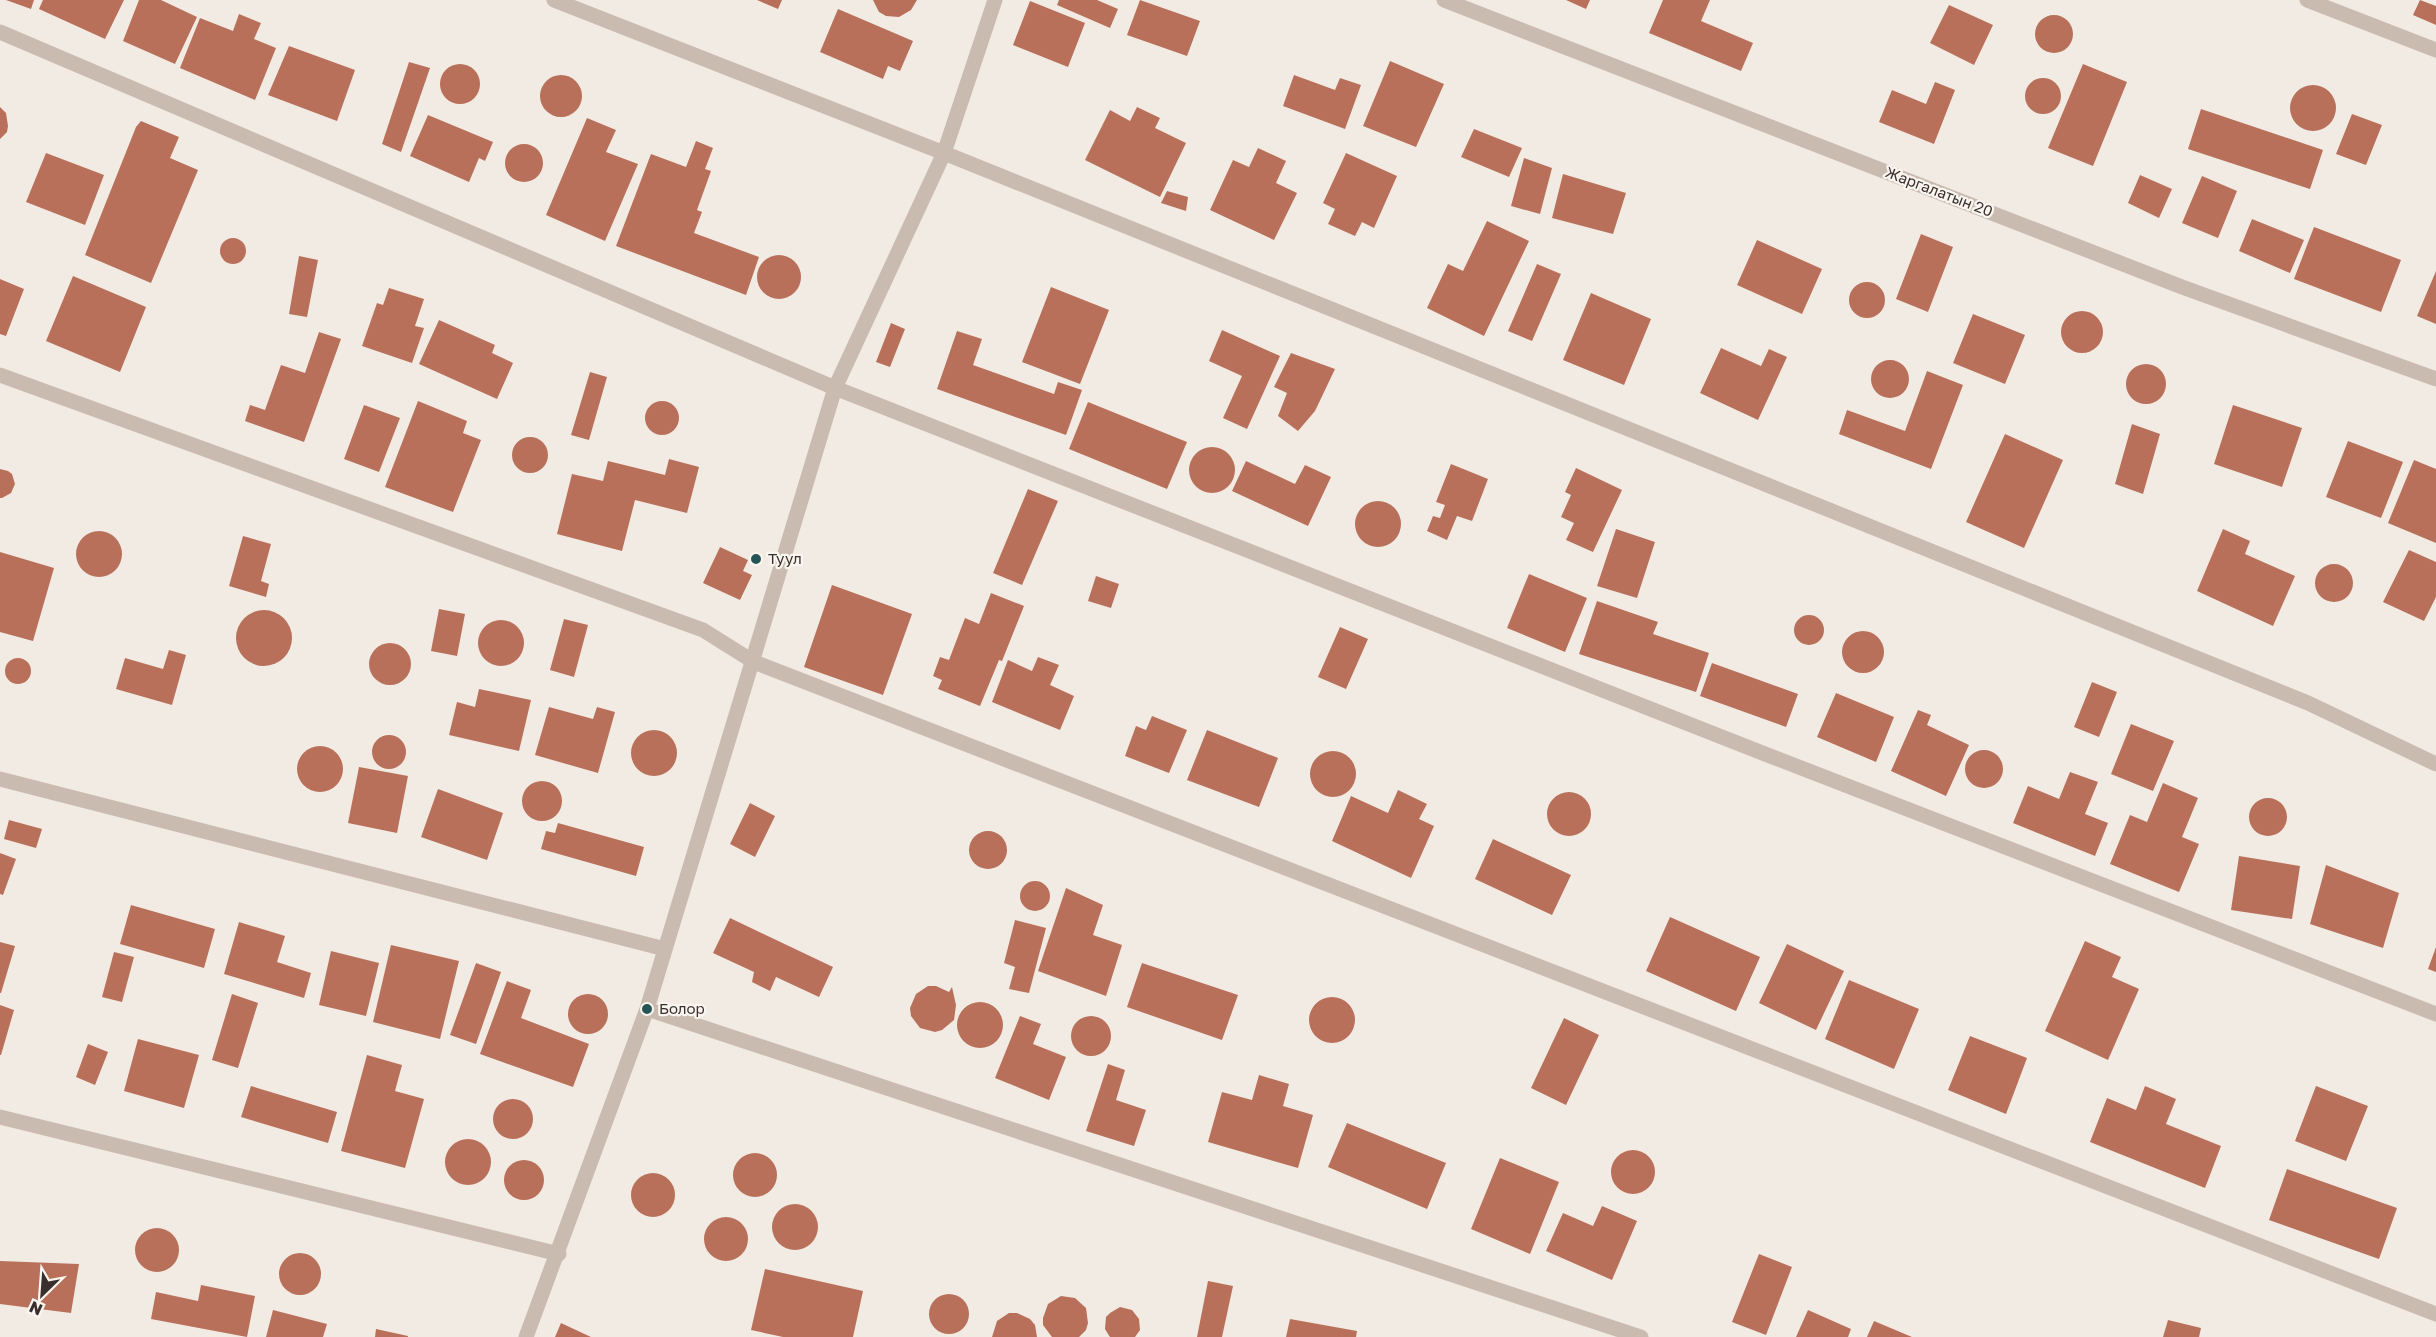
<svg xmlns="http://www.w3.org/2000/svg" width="2436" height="1337" viewBox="0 0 2436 1337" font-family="'Golos Text',sans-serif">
<rect width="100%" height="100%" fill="#f2ebe3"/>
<path fill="#b9705a" d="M 6,0 L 34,0 L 31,9 Z
M 43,0 L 124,0 L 105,39 L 39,9 Z
M 139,0 L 161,0 L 197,17 L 175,64 L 123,41 Z
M 757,0 L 782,0 L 778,9 Z
M 873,0 L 917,0 L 911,10 L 899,17 L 886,16 L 879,12 Z
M 1059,0 L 1097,0 L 1118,9 L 1110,28 L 1057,5 Z
M 1140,0 L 1200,21 L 1187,56 L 1127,35 Z
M 1566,0 L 1590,0 L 1586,9 Z
M 1663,0 L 1710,0 L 1701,21 L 1753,43 L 1741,71 L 1649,33 Z
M 2420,0 L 2436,6 L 2436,25 L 2413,15 Z
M 1030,1 L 1085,23 L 1068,67 L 1013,45 Z
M 1949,5 L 1993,25 L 1974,65 L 1930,43 Z
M 838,9 L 913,41 L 900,71 L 888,66 L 883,79 L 820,52 Z
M 239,14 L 261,23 L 254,39 L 276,48 L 255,100 L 180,68 L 200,18 L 233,31 Z
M2035 34a19 19 0 1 1 38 0a19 19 0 1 1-38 0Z
M 289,46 L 355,70 L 337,121 L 268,95 Z
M 1390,61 L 1444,84 L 1416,147 L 1363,126 Z
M 409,62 L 430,68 L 401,152 L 382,144 Z
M 2083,64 L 2127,82 L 2093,166 L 2048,148 Z
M440 84a20 20 0 1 1 40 0a20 20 0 1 1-40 0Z
M540 96a21 21 0 1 1 42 0a21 21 0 1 1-42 0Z
M 1294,75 L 1335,90 L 1340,78 L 1361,85 L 1345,129 L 1283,106 Z
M2025 96a18 18 0 1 1 36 0a18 18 0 1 1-36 0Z
M 1935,82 L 1955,90 L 1934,144 L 1879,122 L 1892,90 L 1926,104 Z
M2290 108a23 23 0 1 1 46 0a23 23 0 1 1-46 0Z
M 0,107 L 6,113 L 8,126 L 7,132 L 0,139 Z
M 1137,107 L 1160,118 L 1155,128 L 1186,143 L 1160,197 L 1085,160 L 1110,110 L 1130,121 Z
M 2201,109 L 2323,150 L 2310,189 L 2188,149 Z
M 2352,114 L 2382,125 L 2366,165 L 2336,154 Z
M 428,115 L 493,142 L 485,161 L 479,158 L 469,182 L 410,156 Z
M 587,118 L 616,130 L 606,152 L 638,164 L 605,241 L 546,215 Z
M 141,121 L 179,137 L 170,158 L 198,170 L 151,283 L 85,255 L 136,127 Z
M 1474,129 L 1522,148 L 1509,177 L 1461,157 Z
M 696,141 L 713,148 L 705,169 L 711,171 L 697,210 L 702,212 L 694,233 L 759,257 L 746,295 L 616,246 L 651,154 L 686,167 Z
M505 163a19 19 0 1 1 38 0a19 19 0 1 1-38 0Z
M 1258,148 L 1286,161 L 1276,183 L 1297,193 L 1274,240 L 1210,210 L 1233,160 L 1249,167 Z
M 46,153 L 104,175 L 85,225 L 26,202 Z
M 1346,153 L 1397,176 L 1374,228 L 1362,222 L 1355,236 L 1328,224 L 1335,209 L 1323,203 Z
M 1524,158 L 1552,168 L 1540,214 L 1511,206 Z
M 1563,174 L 1626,193 L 1613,234 L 1552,218 Z
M 2140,175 L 2172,189 L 2159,218 L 2128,203 Z
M 2202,176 L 2237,191 L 2218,238 L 2182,223 Z
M 1167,191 L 1188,197 L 1186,211 L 1161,203 Z
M 2252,219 L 2304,240 L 2290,273 L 2239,251 Z
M 1487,221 L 1529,241 L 1484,336 L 1427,308 L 1448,264 L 1463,271 Z
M 2314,227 L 2401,260 L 2381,312 L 2294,279 Z
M 1921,234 L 1953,247 L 1928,312 L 1896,299 Z
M220 251a13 13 0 1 1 26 0a13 13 0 1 1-26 0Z
M 1757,240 L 1822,269 L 1802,314 L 1737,285 Z
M757 277a22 22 0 1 1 44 0a22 22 0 1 1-44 0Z
M 299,256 L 318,260 L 307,317 L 289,314 Z
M 1537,264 L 1561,274 L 1532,341 L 1508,331 Z
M 2436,271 L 2436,324 L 2417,316 Z
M 73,276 L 146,307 L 120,372 L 46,341 Z
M 0,279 L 24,289 L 6,336 L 0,334 Z
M1849 300a18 18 0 1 1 36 0a18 18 0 1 1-36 0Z
M 1051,287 L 1109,310 L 1080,384 L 1022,362 Z
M 389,288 L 424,299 L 415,326 L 424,328 L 412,363 L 362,346 L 377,303 L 383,305 Z
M 1591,293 L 1651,319 L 1624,385 L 1563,360 Z
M2061 332a21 21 0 1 1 42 0a21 21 0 1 1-42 0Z
M 1973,314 L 2025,335 L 2005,384 L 1953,363 Z
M 439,320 L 495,345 L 492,353 L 513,363 L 497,399 L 419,364 Z
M 891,323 L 905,329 L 890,367 L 876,362 Z
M 1222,330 L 1280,356 L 1247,429 L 1223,418 L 1242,376 L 1209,361 Z
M 957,331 L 982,339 L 973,365 L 1054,394 L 1058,382 L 1082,390 L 1066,435 L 937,389 Z
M 319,332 L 341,339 L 304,442 L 245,421 L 250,405 L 265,410 L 281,365 L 305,373 Z
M 1721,348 L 1761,366 L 1769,349 L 1787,357 L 1758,420 L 1700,393 Z
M 1291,353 L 1335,369 L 1315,411 L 1298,431 L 1278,416 L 1287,393 L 1274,387 Z
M1871 379a19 19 0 1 1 38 0a19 19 0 1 1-38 0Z
M2126 384a20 20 0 1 1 40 0a20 20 0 1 1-40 0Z
M 1927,371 L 1963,385 L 1931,469 L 1839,434 L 1847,410 L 1905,431 Z
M 590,372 L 607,377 L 589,440 L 571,435 Z
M645 418a17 17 0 1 1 34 0a17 17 0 1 1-34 0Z
M 418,401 L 467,421 L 463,433 L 481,440 L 453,512 L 385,487 Z
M 1088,402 L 1187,442 L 1167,489 L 1069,449 Z
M 364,405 L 400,418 L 379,472 L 344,459 Z
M 2233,405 L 2302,428 L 2282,487 L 2214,464 Z
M 2132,424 L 2160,434 L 2143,494 L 2115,484 Z
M 2005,434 L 2063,460 L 2024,548 L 1966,522 Z
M512 455a18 18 0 1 1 36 0a18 18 0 1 1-36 0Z
M 2348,441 L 2403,462 L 2381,518 L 2326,497 Z
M1189 470a23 23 0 1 1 46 0a23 23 0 1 1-46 0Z
M 669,459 L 699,467 L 687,513 L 635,500 L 622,551 L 557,534 L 572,474 L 603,481 L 608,461 L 665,475 Z
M 2414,460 L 2436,469 L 2436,543 L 2388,523 Z
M 1246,461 L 1295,484 L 1305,465 L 1331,477 L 1308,526 L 1232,491 Z
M 1451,464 L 1488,479 L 1472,521 L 1457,516 L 1447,540 L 1427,531 L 1433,516 L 1440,518 L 1445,505 L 1436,502 Z
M 1576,468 L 1622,490 L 1593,552 L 1566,540 L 1574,523 L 1561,517 L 1571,495 L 1565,492 Z
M 0,469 L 8,471 L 12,474 L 15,484 L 11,493 L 2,498 L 0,498 Z
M 1028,489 L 1058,501 L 1022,585 L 993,573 Z
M1355 524a23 23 0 1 1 46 0a23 23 0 1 1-46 0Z
M 1616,529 L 1655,542 L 1637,598 L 1597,586 Z
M 2223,529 L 2250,541 L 2245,554 L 2295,576 L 2273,626 L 2197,591 Z
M76 554a23 23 0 1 1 46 0a23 23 0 1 1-46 0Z
M 243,536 L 271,544 L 261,581 L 269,584 L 266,597 L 229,586 Z
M 720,547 L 748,560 L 743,571 L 752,575 L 740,600 L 703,583 Z
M 2409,550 L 2436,562 L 2436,597 L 2424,621 L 2383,602 Z
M 0,552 L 54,568 L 33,641 L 0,632 Z
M2315 583a19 19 0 1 1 38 0a19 19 0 1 1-38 0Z
M 1529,574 L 1587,598 L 1565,652 L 1507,628 Z
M 1096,576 L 1119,584 L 1111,608 L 1088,601 Z
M 832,585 L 912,614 L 883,695 L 804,667 Z
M 991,593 L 1024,606 L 1002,661 L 999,660 L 980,706 L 938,689 L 942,680 L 933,676 L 940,657 L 949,660 L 965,618 L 979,624 Z
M 1597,601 L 1658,622 L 1653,634 L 1709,653 L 1696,692 L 1579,654 Z
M 439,609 L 465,614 L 457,656 L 431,651 Z
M236 638a28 28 0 1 1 56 0a28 28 0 1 1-56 0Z
M1794 630a15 15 0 1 1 30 0a15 15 0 1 1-30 0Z
M 564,619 L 588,625 L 574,677 L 550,670 Z
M478 643a23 23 0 1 1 46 0a23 23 0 1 1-46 0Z
M 1340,627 L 1368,639 L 1346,689 L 1318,677 Z
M1842 652a21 21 0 1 1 42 0a21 21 0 1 1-42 0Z
M369 664a21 21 0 1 1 42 0a21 21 0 1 1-42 0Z
M 169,650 L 186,655 L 172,705 L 116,689 L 125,658 L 163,669 Z
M 1038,657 L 1059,665 L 1050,685 L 1074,696 L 1060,730 L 992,702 L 1008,660 L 1032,671 Z
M5 671a13 13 0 1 1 26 0a13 13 0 1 1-26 0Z
M 1712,663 L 1798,694 L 1786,727 L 1700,696 Z
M 2092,682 L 2117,692 L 2099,737 L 2074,727 Z
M 479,689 L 531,700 L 519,751 L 449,735 L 457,702 L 475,707 Z
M 1836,693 L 1894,717 L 1876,762 L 1817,737 Z
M 549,707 L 593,719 L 597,707 L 615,712 L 598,773 L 535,755 Z
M 1918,710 L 1931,715 L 1927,725 L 1969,745 L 1946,796 L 1891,771 Z
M 1152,716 L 1187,730 L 1169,773 L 1125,756 L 1136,726 L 1146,730 Z
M 2131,724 L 2174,741 L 2153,791 L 2111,774 Z
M 1207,730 L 1278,758 L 1259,807 L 1187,780 Z
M631 753a23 23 0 1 1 46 0a23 23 0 1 1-46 0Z
M372 752a17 17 0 1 1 34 0a17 17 0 1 1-34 0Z
M297 769a23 23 0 1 1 46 0a23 23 0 1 1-46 0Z
M1965 769a19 19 0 1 1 38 0a19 19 0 1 1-38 0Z
M1310 774a23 23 0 1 1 46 0a23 23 0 1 1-46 0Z
M 359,767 L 408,776 L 397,833 L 348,823 Z
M 2070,772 L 2098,782 L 2085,814 L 2108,823 L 2095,856 L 2013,823 L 2028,786 L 2059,799 Z
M522 801a20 20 0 1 1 40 0a20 20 0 1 1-40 0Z
M 2163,783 L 2198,798 L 2182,837 L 2199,844 L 2179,892 L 2110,864 L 2130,815 L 2147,822 Z
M 438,789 L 503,813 L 487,860 L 421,837 Z
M 1398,790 L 1427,804 L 1419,819 L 1434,826 L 1411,878 L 1332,841 L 1351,796 L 1388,813 Z
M1547 814a22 22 0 1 1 44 0a22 22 0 1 1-44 0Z
M2249 817a19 19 0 1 1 38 0a19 19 0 1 1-38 0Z
M 750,803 L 775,816 L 755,857 L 730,844 Z
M 9,820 L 42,829 L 36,848 L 4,839 Z
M 558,823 L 644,847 L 636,876 L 541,849 L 546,831 L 555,833 Z
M969 850a19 19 0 1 1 38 0a19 19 0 1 1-38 0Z
M 1493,839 L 1571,875 L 1552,915 L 1475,879 Z
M 0,853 L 16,859 L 3,895 L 0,894 Z
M 2239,856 L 2300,866 L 2292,919 L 2231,910 Z
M 2326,865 L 2399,893 L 2383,948 L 2310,924 Z
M1020 896a15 15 0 1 1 30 0a15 15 0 1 1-30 0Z
M 1066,888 L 1103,905 L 1093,935 L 1122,945 L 1106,996 L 1038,971 Z
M 131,905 L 215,929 L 204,968 L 120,944 Z
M 1670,917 L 1760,957 L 1736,1011 L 1646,971 Z
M 730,918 L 833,967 L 819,997 L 776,977 L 770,991 L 752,982 L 754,972 L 713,953 Z
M 1015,920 L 1046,928 L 1029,993 L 1009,989 L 1015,967 L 1004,963 Z
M 239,922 L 285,936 L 277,962 L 311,973 L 304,998 L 224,974 Z
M 2085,941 L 2121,957 L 2112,977 L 2139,989 L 2108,1060 L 2045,1031 Z
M 0,942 L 15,946 L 1,993 L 0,993 Z
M 1787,944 L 1844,971 L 1816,1030 L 1759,1003 Z
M 391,945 L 459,961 L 440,1039 L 373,1022 Z
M 2436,947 L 2436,972 L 2428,969 Z
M 331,951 L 379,963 L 366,1016 L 319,1005 Z
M 114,952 L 134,957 L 122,1002 L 102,997 Z
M 476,963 L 501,972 L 476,1044 L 450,1035 Z
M 1142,963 L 1238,995 L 1222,1040 L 1127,1007 Z
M 1849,980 L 1919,1009 L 1894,1069 L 1825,1039 Z
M 507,981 L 531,990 L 521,1018 L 589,1044 L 573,1087 L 480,1054 Z
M 928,986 L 936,986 L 949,992 L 952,987 L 956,1005 L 954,1020 L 942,1030 L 935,1032 L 920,1028 L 911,1016 L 910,1008 L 916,994 Z
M568 1014a20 20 0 1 1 40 0a20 20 0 1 1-40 0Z
M 232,994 L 258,1003 L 238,1068 L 212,1060 Z
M1309 1020a23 23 0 1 1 46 0a23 23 0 1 1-46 0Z
M957 1025a23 23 0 1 1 46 0a23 23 0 1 1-46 0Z
M 0,1005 L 14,1010 L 1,1055 L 0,1055 Z
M 1020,1016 L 1041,1024 L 1033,1044 L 1066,1057 L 1049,1100 L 995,1078 Z
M1071 1036a20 20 0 1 1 40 0a20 20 0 1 1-40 0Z
M 1564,1018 L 1599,1035 L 1566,1105 L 1531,1088 Z
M 1970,1036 L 2027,1058 L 2006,1114 L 1948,1090 Z
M 138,1039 L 199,1055 L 184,1108 L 124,1091 Z
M 88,1044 L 108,1052 L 95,1085 L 76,1077 Z
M 367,1055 L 402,1065 L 395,1091 L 424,1099 L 405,1168 L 341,1151 Z
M 1108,1064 L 1125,1070 L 1116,1100 L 1146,1110 L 1134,1146 L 1086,1131 Z
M 1259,1075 L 1289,1084 L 1283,1106 L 1313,1115 L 1298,1168 L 1208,1142 L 1222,1092 L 1252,1100 Z
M 251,1086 L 337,1112 L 328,1143 L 241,1117 Z
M 2145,1086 L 2176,1099 L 2166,1124 L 2221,1146 L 2205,1188 L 2090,1142 L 2107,1098 L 2136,1110 Z
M 2316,1086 L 2368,1106 L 2346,1161 L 2295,1141 Z
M493 1119a20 20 0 1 1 40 0a20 20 0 1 1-40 0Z
M 1347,1123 L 1446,1163 L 1427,1209 L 1328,1167 Z
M445 1162a23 23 0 1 1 46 0a23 23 0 1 1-46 0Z
M1611 1172a22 22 0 1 1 44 0a22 22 0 1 1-44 0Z
M733 1175a22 22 0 1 1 44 0a22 22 0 1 1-44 0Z
M 1500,1158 L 1559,1182 L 1530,1254 L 1471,1229 Z
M504 1180a20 20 0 1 1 40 0a20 20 0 1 1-40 0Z
M 2287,1169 L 2397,1208 L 2379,1259 L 2269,1220 Z
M631 1195a22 22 0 1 1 44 0a22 22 0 1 1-44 0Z
M772 1227a23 23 0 1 1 46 0a23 23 0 1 1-46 0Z
M 1602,1206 L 1637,1221 L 1612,1280 L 1546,1251 L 1563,1213 L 1593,1226 Z
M704 1239a22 22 0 1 1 44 0a22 22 0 1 1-44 0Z
M135 1250a22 22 0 1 1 44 0a22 22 0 1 1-44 0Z
M279 1274a21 21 0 1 1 42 0a21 21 0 1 1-42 0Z
M 1759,1254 L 1792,1267 L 1766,1335 L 1732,1322 Z
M 0,1261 L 79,1264 L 71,1313 L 0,1304 Z
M 765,1269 L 863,1291 L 853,1337 L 783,1337 L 751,1330 Z
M 1208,1281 L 1233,1286 L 1222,1337 L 1197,1337 Z
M 201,1285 L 255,1296 L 247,1337 L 151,1319 L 156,1292 L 198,1301 Z
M929 1314a20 20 0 1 1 40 0a20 20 0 1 1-40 0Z
M 1061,1296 L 1075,1298 L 1086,1308 L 1088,1323 L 1086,1330 L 1079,1337 L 1052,1337 L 1043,1325 L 1043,1318 L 1048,1304 Z
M 1120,1307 L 1132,1310 L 1139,1319 L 1140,1330 L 1135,1337 L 1110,1337 L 1108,1334 L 1105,1329 L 1106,1317 L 1110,1313 Z
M 273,1310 L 327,1324 L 323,1337 L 266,1337 Z
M 1808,1310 L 1851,1329 L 1848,1337 L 1796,1337 Z
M 1009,1313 L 1017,1313 L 1030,1319 L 1035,1325 L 1037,1337 L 992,1337 L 997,1321 Z
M 1290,1319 L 1357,1331 L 1356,1337 L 1286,1337 Z
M 2168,1320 L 2201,1328 L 2199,1337 L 2163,1337 Z
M 1874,1321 L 1912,1337 L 1867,1337 Z
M 561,1323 L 591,1337 L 555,1337 Z
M 376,1329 L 408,1336 L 408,1337 L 375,1337 Z"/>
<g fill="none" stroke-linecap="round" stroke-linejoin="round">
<path stroke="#c9bbb0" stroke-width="15" d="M 554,0 L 944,153 L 2308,703 L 2436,764
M 1444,0 L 2182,287 L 2436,379
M 2307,0 L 2436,50
M 0,32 L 835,388 L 1765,754 L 2436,1014
M 0,375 L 703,630 L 754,662 L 2436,1314
M 0,779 L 665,949
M 647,1009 L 1641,1337
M 0,1117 L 559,1254
M 526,1337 L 647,1009 L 835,388 L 944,153 L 995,0"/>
</g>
<g fill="#265356" stroke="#f9f5ef" stroke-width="2">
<circle cx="756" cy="559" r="6"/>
<circle cx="647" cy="1009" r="6"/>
</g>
<g text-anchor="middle" stroke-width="4.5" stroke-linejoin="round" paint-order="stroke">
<g font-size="15" fill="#39302d" stroke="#f9f5ef">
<text transform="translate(1939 192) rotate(21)" y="5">Жаргалатын 20</text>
</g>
<g font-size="15" fill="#39302d" stroke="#f9f5ef" text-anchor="start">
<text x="768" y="564">Туул</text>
<text x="659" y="1014">Болор</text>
</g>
</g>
<g transform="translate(42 1295) rotate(205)" stroke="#f9f5ef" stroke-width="4.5" paint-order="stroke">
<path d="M0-4.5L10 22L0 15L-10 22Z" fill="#39302d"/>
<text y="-9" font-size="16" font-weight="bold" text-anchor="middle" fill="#39302d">N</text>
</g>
</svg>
